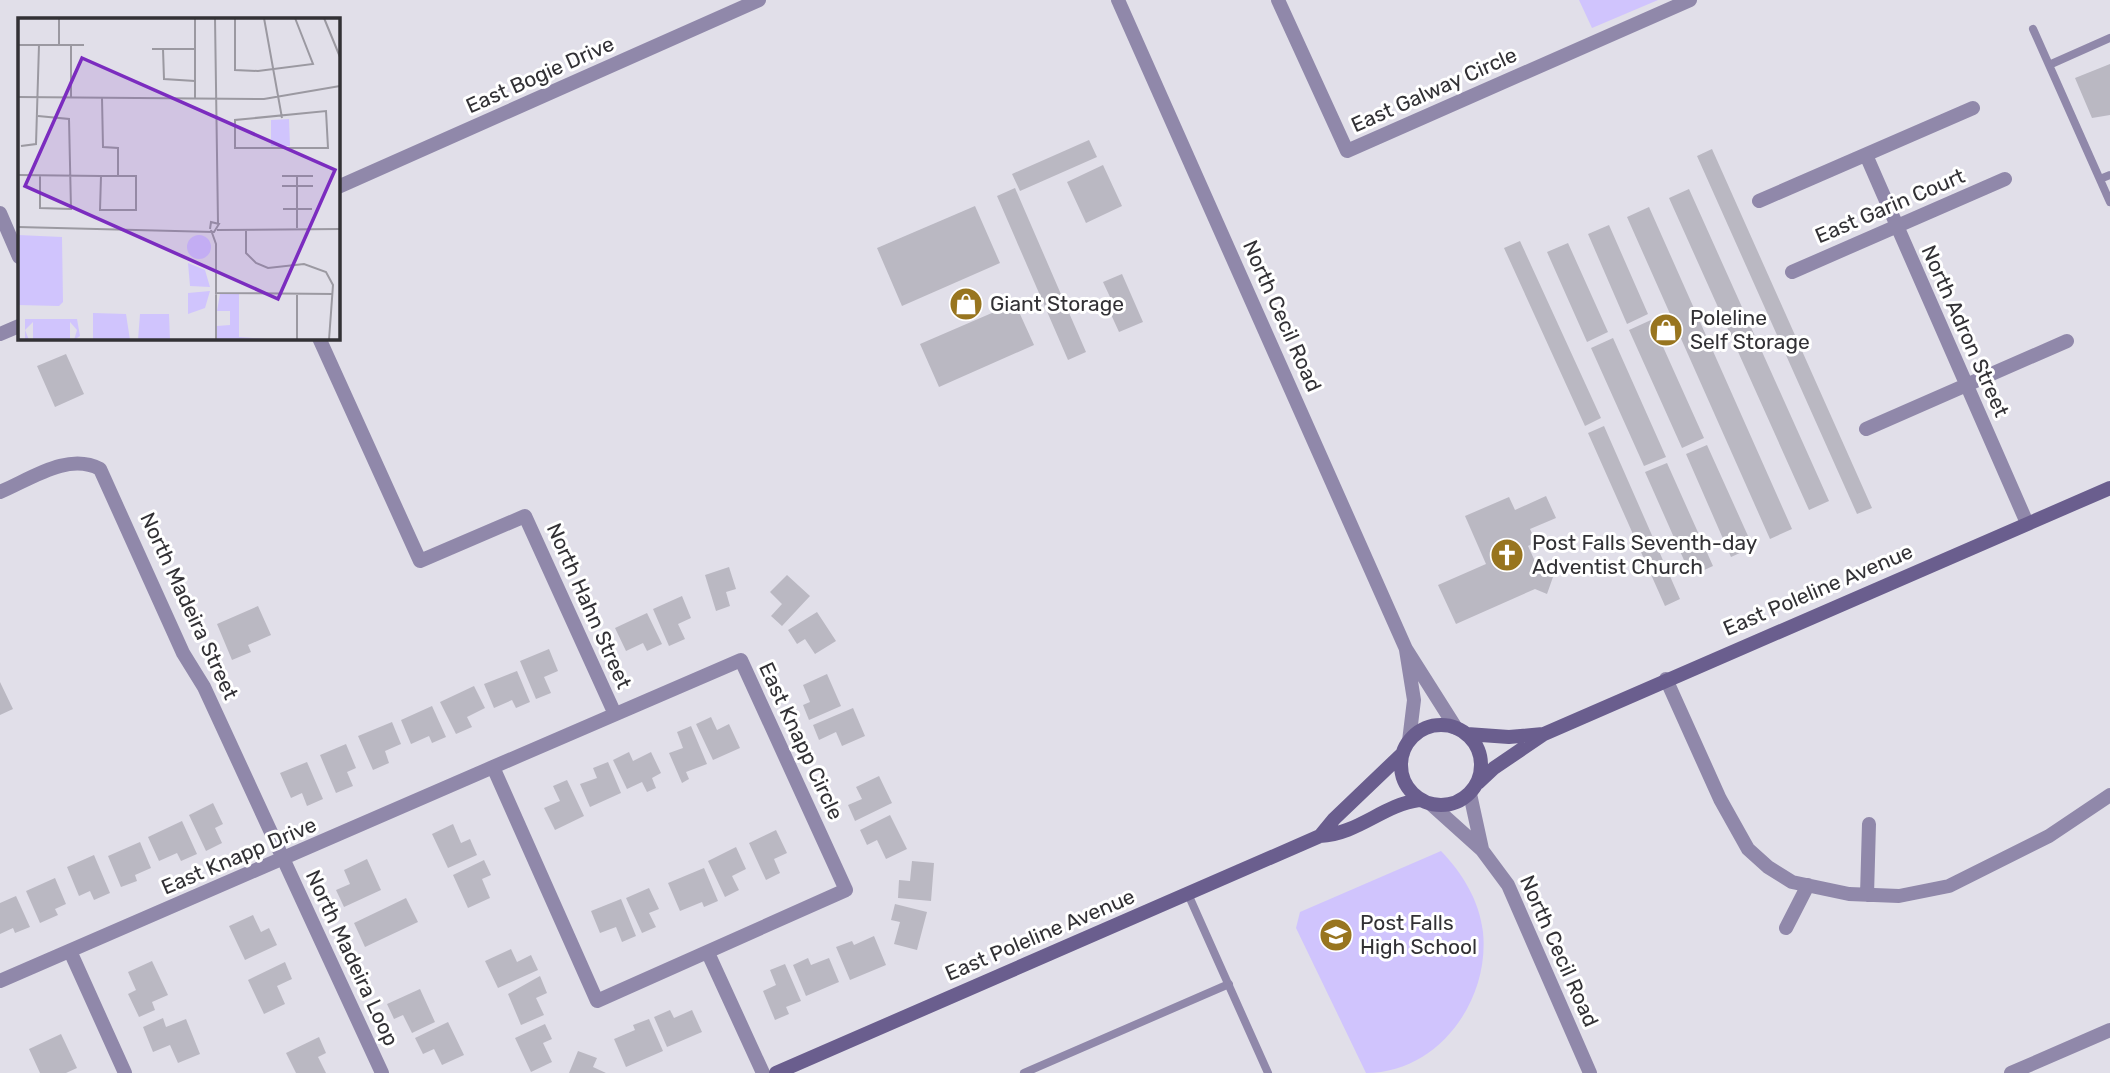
<svg xmlns="http://www.w3.org/2000/svg" width="2110" height="1073" viewBox="0 0 2110 1073" font-family="Rubik,sans-serif">
<rect width="100%" height="100%" fill="#e1dfe9"/>
<path fill="#d0c4fd" d="M 1579,0 L 1658,0 L 1592,28 Z
M 1441,851 C 1463,874 1479,900 1483,932 C 1490,1001 1438,1073 1366,1073 L 1296,928 L 1300,912 Z"/>
<path fill="#bab8c2" d="M 2110,64 L 2110,115 L 2092,118 L 2075,78 Z
M 1089,140 L 1097,157 L 1020,191 L 1012,174 Z
M 1712,149 L 1872,508 L 1857,514 L 1697,156 Z
M 1103,165 L 1122,206 L 1086,223 L 1067,182 Z
M 1015,188 L 1086,352 L 1068,360 L 997,196 Z
M 1689,189 L 1829,501 L 1809,510 L 1669,198 Z
M 975,206 L 1000,263 L 902,306 L 877,248 Z
M 1649,207 L 1792,529 L 1770,539 L 1627,217 Z
M 1609,225 L 1648,314 L 1627,324 L 1588,234 Z
M 1520,241 L 1601,418 L 1585,426 L 1504,248 Z
M 1568,243 L 1608,332 L 1587,342 L 1547,252 Z
M 1122,274 L 1143,322 L 1119,332 L 1104,299 L 1110,297 L 1103,282 Z
M 1015,303 L 1034,345 L 939,387 L 920,344 Z
M 1651,320 L 1704,438 L 1682,448 L 1629,330 Z
M 1613,338 L 1666,457 L 1644,466 L 1591,348 Z
M 66,354 L 84,394 L 55,407 L 37,366 Z
M 1604,426 L 1680,599 L 1665,606 L 1588,433 Z
M 1707,445 L 1753,547 L 1731,557 L 1686,454 Z
M 1667,463 L 1713,566 L 1691,576 L 1645,472 Z
M 1546,496 L 1556,518 L 1530,529 L 1536,542 L 1528,546 L 1540,572 L 1553,577 L 1547,594 L 1535,589 L 1456,624 L 1438,585 L 1486,564 L 1465,516 L 1509,497 L 1515,510 Z
M 729,567 L 736,589 L 726,592 L 730,606 L 716,611 L 705,575 Z
M 787,575 L 810,596 L 782,626 L 771,616 L 782,604 L 770,592 Z
M 682,596 L 691,618 L 678,624 L 685,639 L 669,646 L 653,609 Z
M 258,606 L 271,635 L 248,645 L 251,652 L 232,660 L 217,624 Z
M 817,612 L 836,641 L 815,654 L 805,639 L 797,644 L 788,630 Z
M 647,613 L 662,644 L 647,651 L 643,643 L 626,651 L 615,628 Z
M 549,649 L 558,671 L 544,677 L 551,693 L 536,699 L 520,661 Z
M 517,671 L 530,702 L 516,708 L 512,700 L 494,708 L 484,684 Z
M 827,674 L 841,706 L 809,720 L 803,705 L 810,702 L 803,685 Z
M 0,682 L 13,709 L 0,715 Z
M 474,686 L 485,708 L 467,717 L 472,727 L 456,734 L 440,702 Z
M 432,706 L 446,737 L 432,743 L 429,736 L 411,744 L 401,720 Z
M 853,708 L 865,736 L 842,746 L 836,732 L 819,740 L 813,725 Z
M 711,717 L 717,730 L 729,724 L 740,748 L 713,760 L 696,724 Z
M 392,722 L 401,744 L 385,751 L 389,763 L 373,770 L 358,736 Z
M 691,726 L 707,764 L 686,772 L 689,779 L 682,783 L 669,753 L 683,748 L 677,732 Z
M 346,744 L 356,768 L 347,772 L 353,786 L 336,793 L 320,755 Z
M 629,752 L 633,761 L 651,752 L 661,773 L 652,778 L 656,788 L 647,792 L 642,782 L 627,789 L 613,760 Z
M 307,762 L 323,799 L 307,806 L 302,793 L 291,798 L 280,773 Z
M 608,762 L 621,793 L 590,807 L 580,784 L 597,778 L 593,768 Z
M 879,776 L 892,803 L 855,821 L 848,805 L 862,799 L 856,787 Z
M 567,780 L 584,816 L 555,830 L 544,808 L 560,801 L 553,786 Z
M 213,803 L 223,824 L 215,828 L 222,843 L 206,851 L 189,815 Z
M 890,815 L 907,849 L 886,859 L 877,840 L 867,845 L 860,830 Z
M 182,821 L 197,854 L 181,861 L 177,853 L 159,861 L 148,837 Z
M 453,824 L 461,843 L 470,839 L 477,855 L 448,868 L 432,834 Z
M 776,830 L 787,853 L 774,859 L 780,873 L 766,880 L 749,843 Z
M 140,842 L 151,868 L 135,875 L 137,881 L 121,887 L 108,856 Z
M 736,847 L 746,869 L 732,876 L 739,890 L 725,897 L 708,861 Z
M 94,855 L 110,893 L 94,900 L 90,891 L 79,896 L 67,867 Z
M 367,859 L 381,890 L 344,907 L 336,890 L 350,884 L 344,870 Z
M 484,860 L 491,875 L 482,879 L 490,898 L 468,908 L 453,875 Z
M 912,861 L 934,863 L 931,901 L 898,898 L 899,880 L 910,881 Z
M 704,868 L 718,901 L 704,907 L 702,902 L 680,911 L 668,883 Z
M 55,878 L 66,904 L 55,909 L 58,915 L 40,923 L 26,891 Z
M 649,888 L 659,909 L 649,913 L 656,927 L 642,933 L 626,898 Z
M 16,896 L 30,927 L 15,933 L 13,928 L 0,934 L 0,903 Z
M 406,898 L 418,922 L 365,947 L 354,923 Z
M 621,899 L 636,936 L 622,942 L 616,927 L 600,933 L 591,911 Z
M 895,904 L 927,912 L 917,950 L 894,944 L 900,922 L 891,920 Z
M 253,915 L 261,932 L 269,928 L 277,945 L 245,960 L 229,926 Z
M 874,936 L 886,965 L 850,980 L 836,947 L 852,941 L 854,945 Z
M 511,949 L 517,962 L 531,955 L 538,970 L 498,988 L 485,961 Z
M 808,958 L 811,965 L 829,958 L 839,982 L 806,996 L 793,965 Z
M 152,961 L 168,995 L 152,1002 L 155,1010 L 139,1017 L 128,994 L 136,990 L 128,972 Z
M 285,962 L 292,979 L 277,986 L 285,1004 L 264,1014 L 248,980 Z
M 785,964 L 801,1001 L 786,1007 L 789,1014 L 775,1020 L 763,991 L 776,985 L 770,970 Z
M 540,976 L 547,993 L 536,998 L 544,1015 L 521,1025 L 508,994 Z
M 420,989 L 435,1022 L 412,1033 L 403,1015 L 394,1019 L 387,1004 Z
M 670,1010 L 674,1018 L 692,1010 L 702,1032 L 667,1047 L 654,1017 Z
M 163,1018 L 166,1027 L 186,1019 L 200,1054 L 178,1063 L 170,1045 L 153,1052 L 143,1027 Z
M 649,1019 L 663,1051 L 626,1067 L 614,1039 L 635,1030 L 633,1025 Z
M 448,1022 L 464,1055 L 442,1065 L 434,1049 L 423,1054 L 415,1038 Z
M 545,1024 L 552,1039 L 543,1043 L 552,1062 L 531,1072 L 515,1038 Z
M 61,1034 L 77,1068 L 66,1073 L 40,1073 L 29,1049 Z
M 319,1037 L 326,1053 L 318,1057 L 326,1073 L 296,1073 L 286,1053 Z
M 578,1051 L 597,1058 L 593,1067 L 606,1073 L 569,1073 Z"/>
<g fill="none" stroke-linecap="round" stroke-linejoin="round">
<path stroke="#9088aa" stroke-width="8" d="M 2033,29 L 2110,202
M 2049,65 L 2110,38
M 2100,179 L 2110,175
M 1188,894 L 1268,1073
M 1024,1073 L 1229,984"/>
<path stroke="#9088aa" stroke-width="14" d="M 1278,0 L 1347,151 L 1690,0
M 1866,155 L 2027,523
M 338,187 L 759,0
M 1759,201 L 1973,108
M 0,213 L 19,257
M 1792,272 L 2005,179
M 0,334 L 19,326
M 319,338 L 420,561 L 525,516 L 614,712
M 1866,429 L 2067,341
M 0,492 C 31,479 68,452 100,469 L 183,653 L 204,687 L 382,1073
M 741,660 L 846,890 L 597,1001 L 493,767 Z
M 1666,679 L 1720,799 L 1748,849 L 1768,867 L 1792,882 L 1849,894 L 1899,896 L 1949,886 L 2049,836 L 2110,795
M 1867,895 L 1869,824
M 1786,928 L 1808,885
M 70,951 L 125,1073
M 708,953 L 763,1073
M 0,981 L 493,767
M 2011,1073 L 2110,1030"/>
<path stroke="#9088aa" stroke-width="14" d="M 1118,0 L 1406,649 L 1456,728
M 1406,650 L 1414,700 L 1409,741
M 1470,794 L 1482,849
M 1432,805 L 1482,850 L 1508,885 L 1590,1073"/>
<path stroke="#6a5e8e" stroke-width="14" d="M1401 765a40 40 0 1 1 80 0a40 40 0 1 1-80 0Z
M 1467,734 L 1509,737 L 1543,734
M 1478,783 L 1494,768 L 1544,734 L 2110,488
M 1320,836 L 1334,819 L 1403,753
M 776,1073 L 1320,836 C 1358,834 1383,805 1419,800"/>
</g>
<defs>
<symbol id="shop-disc" viewBox="-11 -11 22 22"><circle r="9.5" fill="#98751f" stroke="#fff"/><path d="M-5-2.5h2.3a2.7 3.5 0 0 1 5.4 0H5L5.5 6h-11ZM-1.5-2.5h3a1.5 2.3 0 0 0-3 0Z" fill="#fff"/></symbol>
<symbol id="church-disc" viewBox="-11 -11 22 22"><circle r="9.5" fill="#98751f" stroke="#fff"/><path d="M-1.2-6h2.4v3.5h3.3v2.4h-3.3V6h-2.4V-.1h-3.3v-2.4h3.3Z" fill="#fff"/></symbol>
<symbol id="school-disc" viewBox="-11 -11 22 22"><circle r="9.5" fill="#98751f" stroke="#fff"/><path d="M0-5L7-2L0 1L-7-2ZM-4 1L0 2.5L4 1V4Q0 6-4 4Z" fill="#fff"/></symbol>
</defs>
<g fill-rule="evenodd">
<use href="#shop-disc" x="947" y="285" width="38" height="38"/>
<use href="#shop-disc" x="1647" y="311" width="38" height="38"/>
<use href="#church-disc" x="1488" y="536" width="38" height="38"/>
<use href="#school-disc" x="1317" y="916" width="38" height="38"/>
</g>
<g text-anchor="middle" stroke-width="6" stroke-linejoin="round" paint-order="stroke">
<g font-size="21" fill="#323135" stroke="#fff">
<text transform="translate(540 75) rotate(-24)" y="7">East Bogie Drive</text>
<text transform="translate(1434 90) rotate(-24)" y="7">East Galway Circle</text>
<text transform="translate(1890 206) rotate(-23)" y="7">East Garin Court</text>
<text transform="translate(1282 316) rotate(66)" y="7">North Cecil Road</text>
<text transform="translate(1965 331) rotate(66)" y="7">North Adron Street</text>
<text transform="translate(1818 590) rotate(-23)" y="7">East Poleline Avenue</text>
<text transform="translate(189 606) rotate(65)" y="7">North Madeira Street</text>
<text transform="translate(589 606) rotate(66)" y="7">North Hahn Street</text>
<text transform="translate(801 741) rotate(65)" y="7">East Knapp Circle</text>
<text transform="translate(239 856) rotate(-23)" y="7">East Knapp Drive</text>
<text transform="translate(1040 935) rotate(-23)" y="7">East Poleline Avenue</text>
<text transform="translate(1559 951) rotate(66)" y="7">North Cecil Road</text>
<text transform="translate(352 958) rotate(65)" y="7">North Madeira Loop</text>
</g>
<g font-size="21" fill="#323135" stroke="#fff" text-anchor="start">
<text x="990" y="311">Giant Storage</text>
<text x="1690" y="325">Poleline<tspan x="1690" dy="24">Self Storage</tspan></text>
<text x="1532" y="550">Post Falls Seventh-day<tspan x="1532" dy="24">Adventist Church</tspan></text>
<text x="1360" y="930">Post Falls<tspan x="1360" dy="24">High School</tspan></text>
</g>
</g>
<g transform="translate(18 18)">
<rect width="322" height="322" fill="#e1dfe9"/>
<path d="M 271,101 L 272,128 L 253,128 L 253,102 ZM169 229a12 12 0 1 1 24 0a12 12 0 1 1-24 0ZM 0,217 L 44,219 L 45,284 L 41,288 L 0,287 ZM 170,245 L 187,252 L 192,269 L 172,268 ZM 192,273 L 187,290 L 170,296 L 170,275 ZM 202,276 L 221,276 L 221,319 L 263,322 L 199,322 L 199,308 L 212,307 L 212,293 L 199,293 ZM 75,295 L 108,296 L 112,322 L 75,322 ZM 122,296 L 151,296 L 152,322 L 120,322 ZM 7,301 L 59,301 L 62,318 L 56,322 L 59,312 L 52,304 L 52,322 L 15,322 L 15,304 L 7,312 L 11,322 L 7,322 Z" fill="#d0c4fd"/>
<path fill="none" stroke="#9b99a1" stroke-width="2" d="M 18,0 L 119,0M 147,0 L 177,0M 177,0 L 177,80M 197,0 L 200,205M 217,0 L 217,52 L 240,53 L 295,46 L 277,0M 246,0 L 264,100M 306,0 L 322,39M 0,27 L 66,27M 41,27 L 41,1M 134,31 L 177,31M 145,31 L 146,61 L 177,63M 0,79 L 246,81 L 322,68M 53,80 L 53,27M 84,80 L 85,129 L 100,130 L 100,158M 308,93 L 310,130 L 217,130 L 217,102 ZM 20,98 L 51,101 L 53,191 L 22,190 L 22,157M 3,128 L 18,126 L 21,27M 0,157 L 83,158M 83,158 L 118,158 L 118,192 L 82,192 ZM 264,158 L 295,158M 264,168 L 295,168M 265,191 L 294,191M 0,209 L 196,214 L 201,206 L 193,204 L 192,211M 279,210 L 279,158M 228,211 L 228,235 L 238,245 L 250,250 L 286,246 L 308,254 L 315,267 L 311,322M 193,212 L 198,226 L 198,322M 199,212 L 322,211M 197,275 L 315,276M 279,322 L 279,276"/>
<path fill="#7b2cbf" fill-opacity="0.15" stroke="#7b2cbf" stroke-width="3.5" d="M 64,40 L 317,152 L 260,281 L 7,168 Z"/>
<rect width="322" height="322" fill="none" stroke="#323135" stroke-width="3.5"/>
</g>
</svg>
